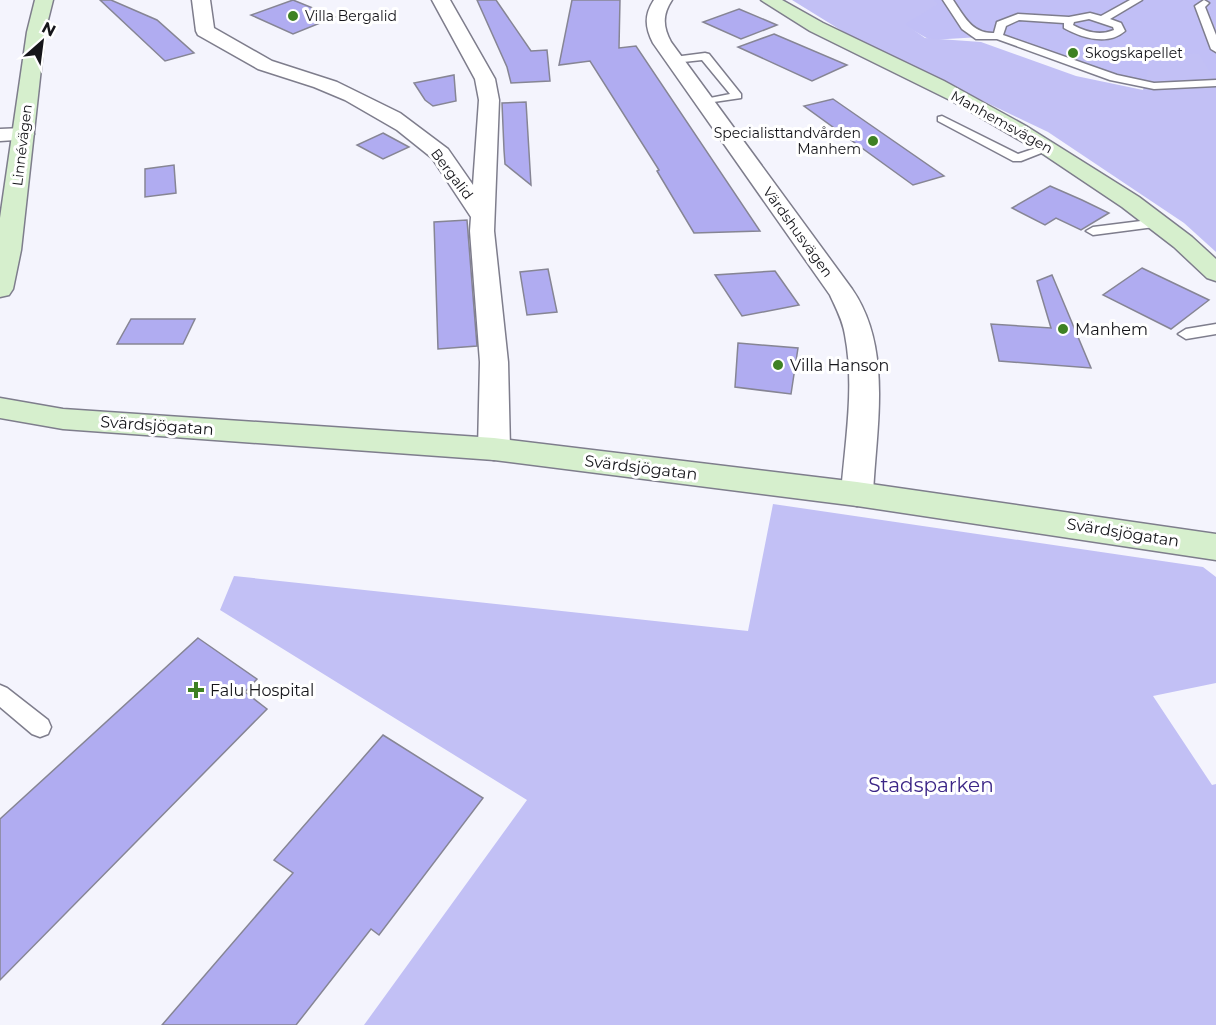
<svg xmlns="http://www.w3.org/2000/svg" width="1216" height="1025" viewBox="0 0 1216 1025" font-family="Montserrat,sans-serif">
<rect width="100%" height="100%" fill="#f4f4fd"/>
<path fill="#c1bff6" d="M 860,0 L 1216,0 L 1216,83 L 1153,84 L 1114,78 L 998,36 L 930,40 Z"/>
<path fill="#c2c0f5" d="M 792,0 L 933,0 L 938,4 L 905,24 L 925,38 L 981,42 L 1076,76 L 1143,90 L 1153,51 L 1199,54 L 1216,82 L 1216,252 L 1184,223 L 1048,132 L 860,42 Z
M 773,504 L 1203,567 L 1216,577 L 1216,683 L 1153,696 L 1212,785 L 1216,784 L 1216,1025 L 364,1025 L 527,800 L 220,610 L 234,576 L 748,631 Z"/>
<path fill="#b0acf1" stroke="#868594" stroke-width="1.5" d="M 100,0 L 111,0 L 157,20 L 194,53 L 165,61 Z
M 293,0 L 335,17 L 293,34 L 251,15 Z
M 477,0 L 496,0 L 531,51 L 547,50 L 550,81 L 511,83 L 507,67 Z
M 572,0 L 620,0 L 619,48 L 636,46 L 760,231 L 694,233 L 657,171 L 659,170 L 590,61 L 559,65 Z
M 739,9 L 777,25 L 741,39 L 703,22 Z
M 774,34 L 847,65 L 812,81 L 738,47 Z
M 454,75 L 456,101 L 433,106 L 425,100 L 414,83 Z
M 833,99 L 944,176 L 913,185 L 804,106 Z
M 526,102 L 531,185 L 505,164 L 504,150 L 502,103 Z
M 383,133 L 409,147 L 383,159 L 357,145 Z
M 174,165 L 176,193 L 145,197 L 145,169 Z
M 1050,186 L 1082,200 L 1109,213 L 1081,230 L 1056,218 L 1045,225 L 1012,208 Z
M 467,220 L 477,346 L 438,349 L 434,222 Z
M 1142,268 L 1209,300 L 1171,329 L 1103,295 Z
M 548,269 L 557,312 L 527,315 L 520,272 Z
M 775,271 L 799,305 L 742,316 L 715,275 Z
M 1052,275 L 1091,368 L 999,361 L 991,324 L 1051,328 L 1037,281 Z
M 131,319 L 195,319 L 183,344 L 117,344 Z
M 738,343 L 798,348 L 791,394 L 735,387 Z
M 198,638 L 257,679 L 245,692 L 267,709 L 0,980 L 0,819 Z
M 383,735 L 483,798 L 379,935 L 371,929 L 296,1025 L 162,1025 L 293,873 L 274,860 Z"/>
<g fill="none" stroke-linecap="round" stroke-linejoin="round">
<defs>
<path id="lane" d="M 943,0 L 953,0 C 964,16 972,34 994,33 L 997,22 L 1018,14 L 1069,17 L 1090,13 L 1101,16 L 1130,0 L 1142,0 L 1110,19 L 1121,23 L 1125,31 C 1108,46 1082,38 1064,28 L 1064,23 L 1019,20 L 1006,26 L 1003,35 L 1117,75 L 1154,83 L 1216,80 L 1216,86 L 1154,89 L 1110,80 L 997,39 L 976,39 L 962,29 ZM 1089,19 L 1113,27 L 1114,30 C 1100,36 1086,32 1073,25 L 1074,22 Z
M 1204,0 L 1209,3 L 1205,7 L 1216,35 L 1216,52 L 1211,49 L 1195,6 Z
M 705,53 L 709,54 L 741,94 L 741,98 L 700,104 L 700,100 L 730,94 L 702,60 L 674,63 L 669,60 L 674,57 Z
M 942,116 L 1018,154 L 1048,144 L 1054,148 L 1021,161 L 1013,161 L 938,121 L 938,117 Z
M 1157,219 L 1164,223 L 1162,226 L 1093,235 L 1086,231 L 1093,227 Z
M 1216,324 L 1216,334 L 1186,339 L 1178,334 L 1186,329 Z
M 0,685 L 7,688 L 48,720 L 51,727 L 48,734 L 40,737 L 32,734 L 0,707 Z"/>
<path id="street" d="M 192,0 L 210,0 L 214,28 L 272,61 L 337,82 L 400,113 L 448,149 L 473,185 L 479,100 L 475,79 L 432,0 L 450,0 L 495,79 L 499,100 L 494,231 L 508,362 L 510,449 L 505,457 L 494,460 L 483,457 L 478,449 L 480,362 L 470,231 L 471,217 L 432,158 L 397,130 L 345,100 L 314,87 L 258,69 L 198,35 L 196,31 Z
M 654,0 L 672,0 C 662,15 663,27 671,42 L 852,289 C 893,348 876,428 873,494 L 868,502 L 857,506 L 846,502 L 841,494 C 845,442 855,387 845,335 C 843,321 836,308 830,295 L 653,43 C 645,27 644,15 654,0 Z
M 23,128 L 31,129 L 34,134 L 31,139 L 0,141 L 0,129 Z"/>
<path id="secondary" d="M 35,0 L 53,0 L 45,32 L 21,250 L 13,289 L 9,295 L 0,297 L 0,218 L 27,32 Z
M 761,0 L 782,0 L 823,23 L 944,81 L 1026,126 L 1139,197 L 1192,237 L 1216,259 L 1216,281 L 1207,278 L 1174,247 L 1122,207 L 1040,152 L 954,102 L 810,31 Z
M 0,398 L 63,409 L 494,438 L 857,482 L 1216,534 L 1216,560 L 857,506 L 494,460 L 63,429 L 0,418 Z"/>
</defs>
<use href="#lane" stroke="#7e7d8c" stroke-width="3"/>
<use href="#street" stroke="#7e7d8c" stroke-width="3"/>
<use href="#secondary" stroke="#7e7d8c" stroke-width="3"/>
<use href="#lane" fill="#fff" fill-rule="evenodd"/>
<use href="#street" fill="#fff" fill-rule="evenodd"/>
<use href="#secondary" fill="#d6efcd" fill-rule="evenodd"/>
</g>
<g fill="#3e8123" stroke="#fff" stroke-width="2">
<circle cx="293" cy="16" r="6"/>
<circle cx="1073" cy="53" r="6"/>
<circle cx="873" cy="141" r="6"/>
<circle cx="1063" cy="329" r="6"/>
<circle cx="778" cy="365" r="6"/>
<path d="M193 681h6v6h6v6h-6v6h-6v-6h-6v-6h6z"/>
</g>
<g text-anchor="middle" stroke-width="6" stroke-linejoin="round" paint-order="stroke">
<g font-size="14" fill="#15151a" stroke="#fff" text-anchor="start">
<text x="305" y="21">Villa Bergalid</text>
<text x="1085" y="58">Skogskapellet</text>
<text x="861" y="138" text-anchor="end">Specialisttandvården<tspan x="861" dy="16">Manhem</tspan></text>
</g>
<g font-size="14" fill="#15151a" stroke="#fff">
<text transform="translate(1002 122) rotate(29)" y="5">Manhemsvägen</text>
<text transform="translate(22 145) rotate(-83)" y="5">Linnévägen</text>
<text transform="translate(452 174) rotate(53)" y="5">Bergalid</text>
<text transform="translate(798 232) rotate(54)" y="5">Värdshusvägen</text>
</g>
<g font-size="16" fill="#15151a" stroke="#fff" text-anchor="start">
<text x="1075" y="335">Manhem</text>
<text x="790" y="371">Villa Hanson</text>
<text x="210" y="696">Falu Hospital</text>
</g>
<g font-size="16" fill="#15151a" stroke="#fff">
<text transform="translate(157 425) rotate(4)" y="6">Svärdsjögatan</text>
<text transform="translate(641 467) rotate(7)" y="6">Svärdsjögatan</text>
<text transform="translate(1123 532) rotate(9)" y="6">Svärdsjögatan</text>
</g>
<g font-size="20" fill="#3b2586" stroke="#fff">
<text x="931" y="792">Stadsparken</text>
</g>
</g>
<g transform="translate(42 42) rotate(28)" stroke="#ffffff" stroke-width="4.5" paint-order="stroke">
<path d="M0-4.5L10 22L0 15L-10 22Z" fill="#15151a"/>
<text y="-9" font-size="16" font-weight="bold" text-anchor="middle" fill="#15151a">N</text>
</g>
</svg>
